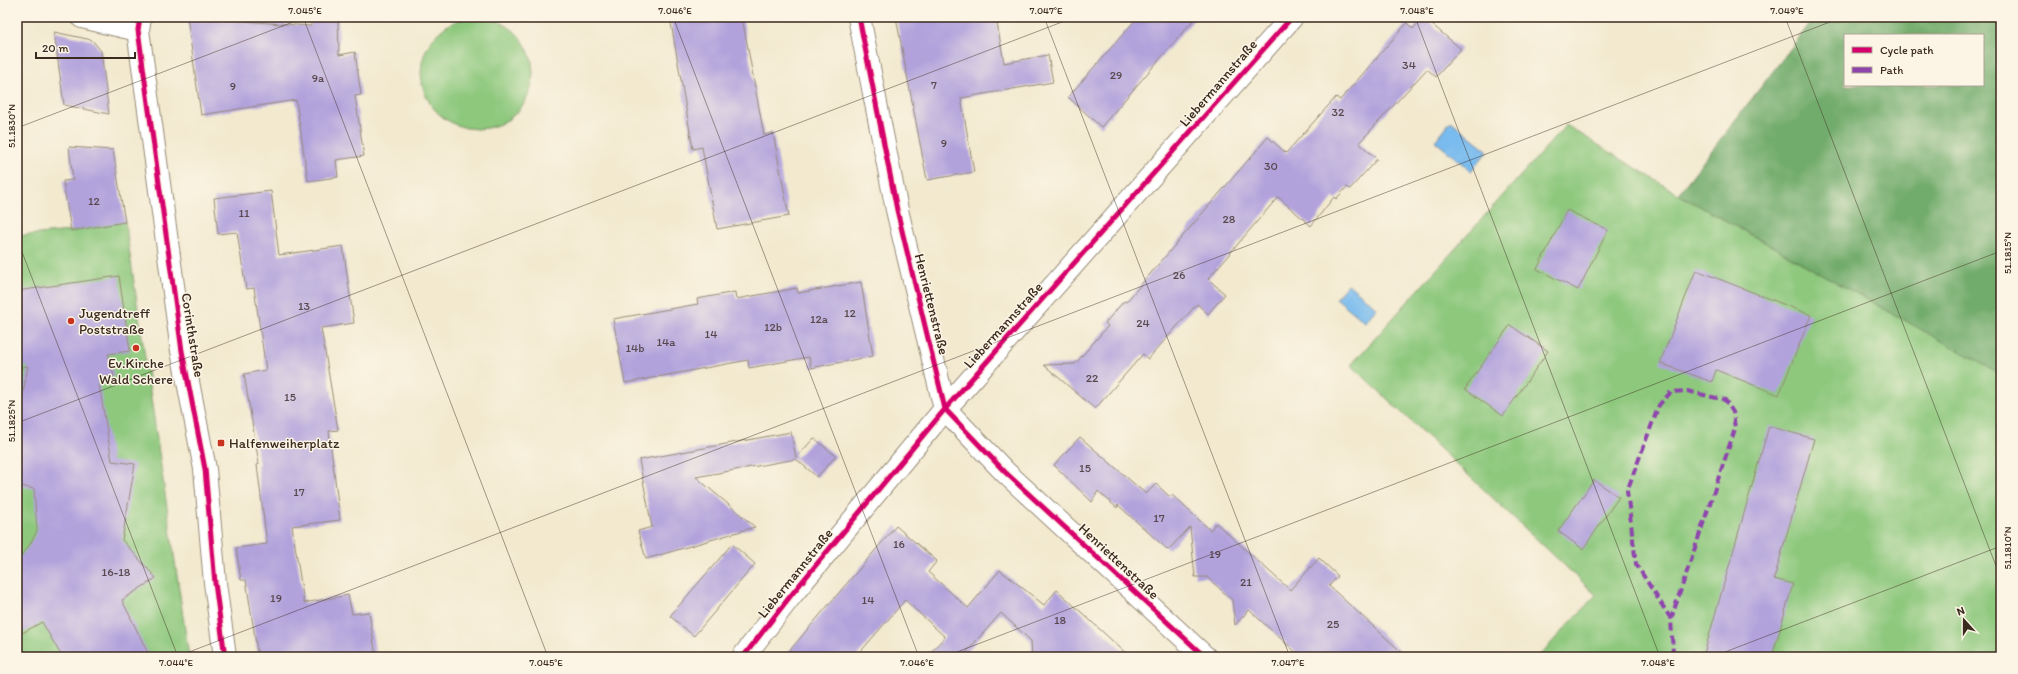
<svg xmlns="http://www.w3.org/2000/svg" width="2018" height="674" viewBox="0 0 2018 674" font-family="Itim,sans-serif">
<rect width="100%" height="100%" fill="#fcf5e5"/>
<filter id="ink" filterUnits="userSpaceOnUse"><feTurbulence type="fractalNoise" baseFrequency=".025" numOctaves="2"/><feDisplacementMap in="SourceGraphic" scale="8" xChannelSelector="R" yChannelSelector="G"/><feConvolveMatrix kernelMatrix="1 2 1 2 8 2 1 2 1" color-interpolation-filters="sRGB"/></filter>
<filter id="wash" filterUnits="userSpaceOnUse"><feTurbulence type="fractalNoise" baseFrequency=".012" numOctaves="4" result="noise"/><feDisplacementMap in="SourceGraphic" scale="16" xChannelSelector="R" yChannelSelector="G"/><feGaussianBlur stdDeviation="0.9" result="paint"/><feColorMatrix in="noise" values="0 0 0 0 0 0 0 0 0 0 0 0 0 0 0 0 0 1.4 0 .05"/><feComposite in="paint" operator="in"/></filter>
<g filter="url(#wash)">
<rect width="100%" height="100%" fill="#f2e9cf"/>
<path fill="#8dc87d" stroke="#64794e" d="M421 73a56 56 0 1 1 112 0a56 56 0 1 1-112 0Z
M 1566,125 L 1678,194 L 2001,374 L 2001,657 L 1538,657 L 1596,595 L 1351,365 Z
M 125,221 L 189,657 L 17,657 L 17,236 L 71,231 Z"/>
<path fill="#72ac6c" stroke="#566b45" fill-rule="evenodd" d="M 1815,17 L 2001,17 L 2001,374 L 1678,194 ZM 1845,35 L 1983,35 L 1983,85 L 1845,85 Z"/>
<path fill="#79bbee" stroke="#5a7286" d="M 1451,121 L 1488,151 L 1471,171 L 1435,141 Z
M 1348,284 L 1377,308 L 1365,322 L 1336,298 Z"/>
<g id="blocks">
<path fill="#b1a2dc" d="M 187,17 L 311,26 L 311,17 L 338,17 L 339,55 L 355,52 L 361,95 L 355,96 L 364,156 L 336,160 L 338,177 L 308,181 L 296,100 L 201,115 Z
M 670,17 L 742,17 L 764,135 L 773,133 L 789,216 L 717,229 L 702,147 L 693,149 Z
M 896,17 L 996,17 L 1004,63 L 1048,55 L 1053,82 L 961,98 L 974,172 L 927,180 Z
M 1138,17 L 1196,17 L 1101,127 L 1068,97 Z
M 1423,17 L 1461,49 L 1436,77 L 1427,69 L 1359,143 L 1377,159 L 1350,189 L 1347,187 L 1336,199 L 1334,197 L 1311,226 L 1278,197 L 1208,279 L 1225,294 L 1208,314 L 1197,304 L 1148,359 L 1143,354 L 1095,409 L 1044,365 L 1075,364 L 1108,326 L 1105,323 L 1124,301 L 1126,302 L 1268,137 L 1286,153 L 1336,97 L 1340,100 L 1407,23 L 1413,29 Z
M 54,32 L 92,40 L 101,51 L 109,114 L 64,105 Z
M 69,147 L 113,150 L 125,222 L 71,231 L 63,181 L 73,180 Z
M 271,191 L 279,255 L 343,246 L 354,323 L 321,328 L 338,430 L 329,431 L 340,520 L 292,526 L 304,603 L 348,595 L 352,614 L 369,612 L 376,657 L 258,657 L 246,580 L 241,580 L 236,548 L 267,544 L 257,465 L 259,464 L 244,374 L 266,370 L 254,288 L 246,289 L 237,232 L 218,234 L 214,198 Z
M 1567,210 L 1608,230 L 1578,290 L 1537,269 Z
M 1696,270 L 1811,315 L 1779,395 L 1716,370 L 1712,382 L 1660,363 Z
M 119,276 L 130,351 L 108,354 L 114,376 L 98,378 L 112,461 L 135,464 L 122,540 L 156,578 L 122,600 L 150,657 L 62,657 L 42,622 L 17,636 L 17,559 L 21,556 L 29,546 L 37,531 L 34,489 L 17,485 L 17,424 L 28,366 L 17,368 L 17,291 Z
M 861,282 L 873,356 L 811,368 L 809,357 L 749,368 L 748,360 L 625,383 L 613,319 L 698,304 L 697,299 L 735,292 L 736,299 L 797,288 L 798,293 Z
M 1510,325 L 1548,351 L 1503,416 L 1465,389 Z
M 1769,426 L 1814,439 L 1774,579 L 1793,584 L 1772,657 L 1703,657 Z
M 791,432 L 796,458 L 814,438 L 836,456 L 817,477 L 796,459 L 696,477 L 755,527 L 646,559 L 638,531 L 652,527 L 639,460 Z
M 1080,437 L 1146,494 L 1156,484 L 1170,497 L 1172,495 L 1210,530 L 1216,523 L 1290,590 L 1319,558 L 1338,576 L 1329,586 L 1407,657 L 1301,657 L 1249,610 L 1235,625 L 1232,600 L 1207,577 L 1195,577 L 1190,527 L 1168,550 L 1118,505 L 1117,508 L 1098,491 L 1092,502 L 1054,465 Z
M 1594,480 L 1619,497 L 1583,549 L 1558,531 Z
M 896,526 L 937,561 L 928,572 L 968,608 L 1000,570 L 1044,605 L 1057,590 L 1130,657 L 1032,657 L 1031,641 L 1001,613 L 962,657 L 926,657 L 945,637 L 905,600 L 856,657 L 784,657 Z
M 732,544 L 755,564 L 694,636 L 670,616 Z"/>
</g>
</g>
<g filter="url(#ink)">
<use href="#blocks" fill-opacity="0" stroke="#968a76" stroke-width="1"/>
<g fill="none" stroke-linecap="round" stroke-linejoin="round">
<defs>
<path id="street" d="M 82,17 L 138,30
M 140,17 L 138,30 L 182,351 L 205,469 L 215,583 L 225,657
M 859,17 L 897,210 L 945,409 L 1005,472 L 1205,657"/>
<path id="secondary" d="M 743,657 L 792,594 L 945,409 L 1292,17"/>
</defs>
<use href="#street" stroke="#968a76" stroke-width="24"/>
<use href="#secondary" stroke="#968a76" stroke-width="24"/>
<use href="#street" stroke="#fff" stroke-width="22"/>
<use href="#secondary" stroke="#fff" stroke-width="22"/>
<path stroke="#8e44ad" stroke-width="4" stroke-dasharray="8 4" stroke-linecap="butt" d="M 1671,619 L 1636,564 L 1627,491 L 1659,405 L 1671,392 L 1687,391 L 1725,400 L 1733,412 L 1735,429 L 1671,619 L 1673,654"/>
<defs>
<path id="cycleway" d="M 140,17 L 138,30 L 182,351 L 205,469 L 215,583 L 225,657
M 859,17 L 897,210 L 945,409 L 1005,472 L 1205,657
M 743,657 L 792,594 L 945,409 L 1292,17"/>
</defs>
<use href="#cycleway" stroke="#fcf5e5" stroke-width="8"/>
<use href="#cycleway" stroke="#d6006c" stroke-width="5"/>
</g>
</g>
<path fill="none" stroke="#3b2a1e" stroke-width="1" stroke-opacity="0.45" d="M 303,17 L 548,657M 673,17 L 919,657M 1044,17 L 1290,657M 1415,17 L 1660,657M 1785,17 L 2001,579M 17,128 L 306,17M 17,239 L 178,657M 17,423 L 1075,17M 176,657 L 1843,17M 944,657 L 2001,251M 1712,657 L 2001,546"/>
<g fill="#c8321e" stroke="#fcf5e5" stroke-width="1.5">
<circle cx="71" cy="321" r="4"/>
<circle cx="136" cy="348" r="4"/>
<rect x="217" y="439" width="8" height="8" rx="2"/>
</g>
<g text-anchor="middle" stroke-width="3" stroke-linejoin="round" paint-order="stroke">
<g font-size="12" fill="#58484e">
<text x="1409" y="69">34</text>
<text x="1116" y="79">29</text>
<text x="318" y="82">9a</text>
<text x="934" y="89">7</text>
<text x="233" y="90">9</text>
<text x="1338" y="116">32</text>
<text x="944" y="147">9</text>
<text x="1271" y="170">30</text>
<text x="94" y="205">12</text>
<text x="244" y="217">11</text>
<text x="1229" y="223">28</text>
<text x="1179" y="279">26</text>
<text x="304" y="310">13</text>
<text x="850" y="317">12</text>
<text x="819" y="323">12a</text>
<text x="1143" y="327">24</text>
<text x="773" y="331">12b</text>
<text x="711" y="338">14</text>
<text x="666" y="346">14a</text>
<text x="635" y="352">14b</text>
<text x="1092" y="382">22</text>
<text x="290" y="401">15</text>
<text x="1085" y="472">15</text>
<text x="299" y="496">17</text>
<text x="1159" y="522">17</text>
<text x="899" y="548">16</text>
<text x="1215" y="558">19</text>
<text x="116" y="576">16-18</text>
<text x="1246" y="586">21</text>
<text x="276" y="602">19</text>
<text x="868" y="604">14</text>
<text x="1060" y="624">18</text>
<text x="1333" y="628">25</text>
</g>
<g font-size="14" fill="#3b2a1e" stroke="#fcf5e5">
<text transform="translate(1218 83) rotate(-49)" y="5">Liebermannstraße</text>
<text transform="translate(932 304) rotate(76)" y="5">Henriettenstraße</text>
<text transform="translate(1003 325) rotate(-48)" y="5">Liebermannstraße</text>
<text transform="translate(193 335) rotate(81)" y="5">Corinthstraße</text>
<text transform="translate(1119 561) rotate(43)" y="5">Henriettenstraße</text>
<text transform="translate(795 573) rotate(-51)" y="5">Liebermannstraße</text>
</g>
<g font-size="14" fill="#3b2a1e" stroke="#fcf5e5" text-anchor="start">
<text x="79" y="318">Jugendtreff<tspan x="79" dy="16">Poststraße</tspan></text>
<text x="136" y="368" text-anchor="middle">Ev.Kirche<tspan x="136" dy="16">Wald Schere</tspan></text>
<text x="229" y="448">Halfenweiherplatz</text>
</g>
</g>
<rect width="2018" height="674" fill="none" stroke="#fcf5e5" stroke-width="44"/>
<rect x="1844" y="34" width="140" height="52" fill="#fcf5e5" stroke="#afa495"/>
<rect x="1852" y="47" width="20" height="6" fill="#d6006c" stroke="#afa495"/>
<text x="1880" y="54" font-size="12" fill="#3b2a1e">Cycle path</text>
<rect x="1852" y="67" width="20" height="6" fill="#8e44ad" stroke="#afa495"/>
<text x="1880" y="74" font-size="12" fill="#3b2a1e">Path</text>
<g transform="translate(1964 620) rotate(339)" stroke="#fcf5e5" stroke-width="3" paint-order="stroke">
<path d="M0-3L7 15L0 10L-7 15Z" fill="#3b2a1e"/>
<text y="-6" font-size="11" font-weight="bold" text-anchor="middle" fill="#3b2a1e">N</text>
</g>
<path d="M36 52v6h99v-6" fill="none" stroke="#3b2a1e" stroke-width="2"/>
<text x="42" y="52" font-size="12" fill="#3b2a1e" stroke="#fcf5e5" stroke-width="3" paint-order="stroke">20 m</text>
<rect x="22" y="22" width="1974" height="630" fill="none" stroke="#3b2a1e" stroke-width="1.5"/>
<g font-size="10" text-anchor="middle" fill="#3b2a1e">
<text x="305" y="14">7.045°E</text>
<text x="675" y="14">7.046°E</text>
<text x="1046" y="14">7.047°E</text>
<text x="1417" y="14">7.048°E</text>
<text x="1787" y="14">7.049°E</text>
<text transform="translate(11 126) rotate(-90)" y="4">51.1830°N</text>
<text transform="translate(2007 253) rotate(-90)" y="4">51.1815°N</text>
<text transform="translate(11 421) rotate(-90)" y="4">51.1825°N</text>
<text transform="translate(2007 548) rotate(-90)" y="4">51.1810°N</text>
<text x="176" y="666">7.044°E</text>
<text x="546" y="666">7.045°E</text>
<text x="917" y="666">7.046°E</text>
<text x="1288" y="666">7.047°E</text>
<text x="1658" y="666">7.048°E</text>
</g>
</svg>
